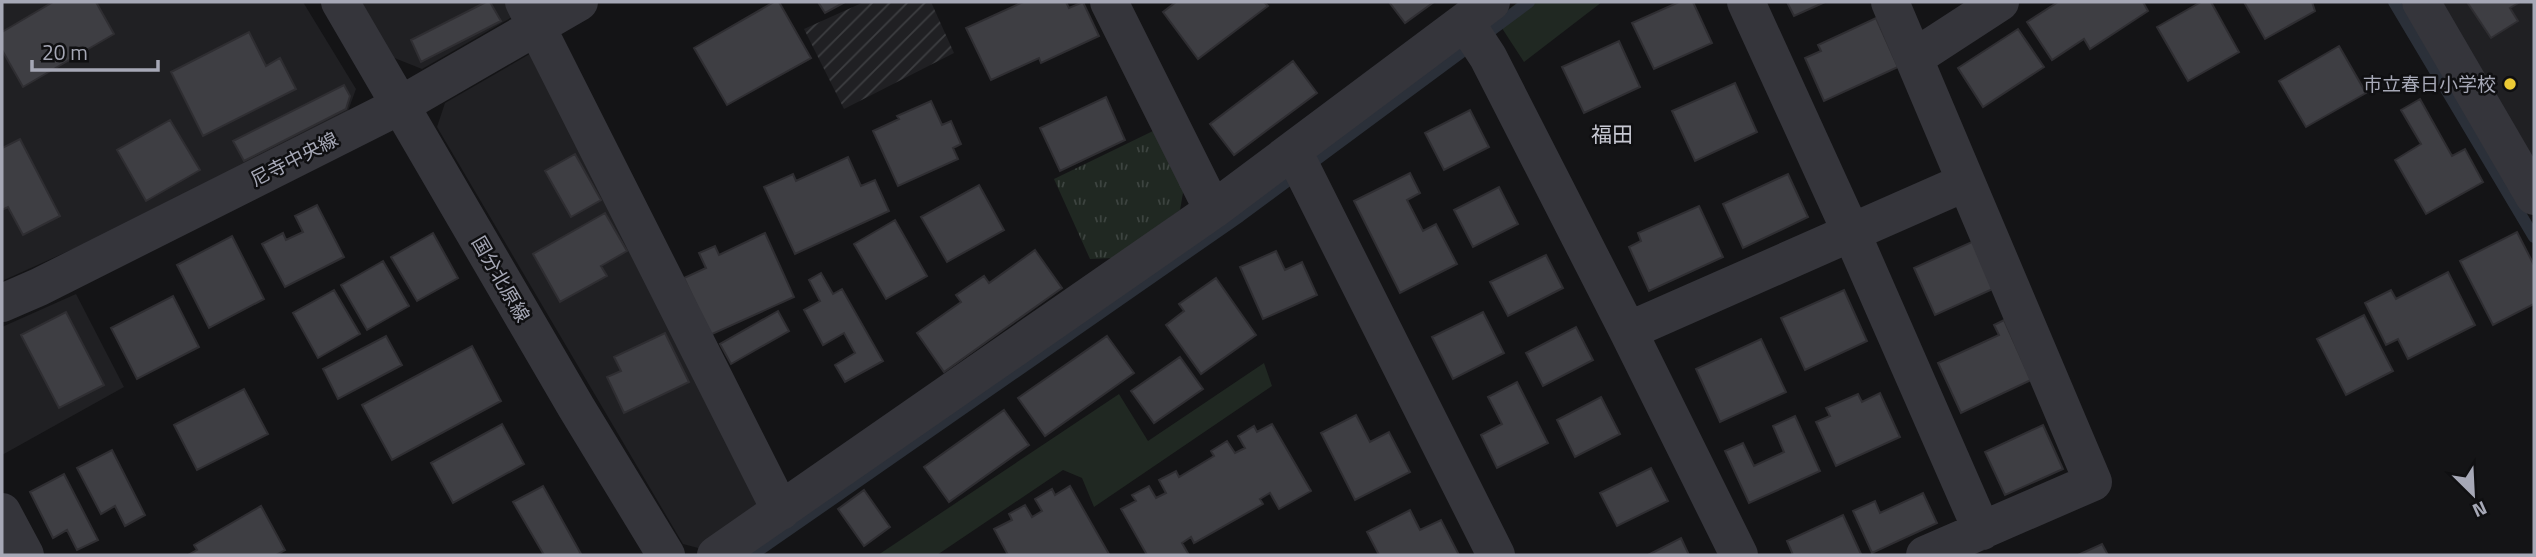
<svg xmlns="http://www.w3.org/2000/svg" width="2536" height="557" viewBox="0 0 2536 557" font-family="'Titillium Web','Noto Sans JP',sans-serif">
<defs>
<pattern id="industrial-furrows" width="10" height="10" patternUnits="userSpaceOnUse" patternTransform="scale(1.75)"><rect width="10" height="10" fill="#202023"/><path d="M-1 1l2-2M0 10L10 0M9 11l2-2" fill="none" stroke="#3d3e41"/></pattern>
<pattern id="park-tufts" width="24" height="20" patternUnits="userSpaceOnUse" patternTransform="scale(1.75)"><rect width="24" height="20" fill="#202822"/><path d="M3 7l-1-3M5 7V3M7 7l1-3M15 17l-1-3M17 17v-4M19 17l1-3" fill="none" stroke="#3d4440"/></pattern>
</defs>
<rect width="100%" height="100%" fill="#141416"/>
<path fill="#202023" d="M 2,2 L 303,2 L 356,89 L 348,111 L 155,212 L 2,281 Z
M 358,2 L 538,2 L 422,69 L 392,57 Z
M 2438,2 L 2534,2 L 2534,166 Z
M 535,51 L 766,507 L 702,549 L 683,544 L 437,127 L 445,103 Z
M 76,294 L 124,387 L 2,455 L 2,327 Z"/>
<path fill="url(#industrial-furrows)" d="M 864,2 L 931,2 L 954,53 L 844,109 L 804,29 Z"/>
<path fill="#202822" d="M 1518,2 L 1602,2 L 1524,62 L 1496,19 Z
M 1264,363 L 1272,386 L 1094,507 L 1082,478 L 1063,470 L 937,555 L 878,555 L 1119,394 L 1148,441 Z"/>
<path fill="url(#park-tufts)" d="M 1153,131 L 1184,187 L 1180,210 L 1113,258 L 1090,259 L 1054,179 Z"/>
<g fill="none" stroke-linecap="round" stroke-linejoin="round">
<path stroke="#2b3039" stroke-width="12" d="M 2394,2 L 2534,237
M 752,555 L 1240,216 L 1529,2"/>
</g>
<path fill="#3e3e43" stroke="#2f2e32" stroke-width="2" d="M 53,2 L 96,2 L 114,34 L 23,87 L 2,50 L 2,32 Z
M 486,2 L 490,2 L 501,21 L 421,62 L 411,40 Z
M 774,2 L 779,2 L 811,58 L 727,105 L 694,48 Z
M 818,2 L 845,2 L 825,13 Z
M 1023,2 L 1066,2 L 1069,8 L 1083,2 L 1099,36 L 1041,63 L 1039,58 L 991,80 L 966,28 Z
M 1176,2 L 1264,2 L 1268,6 L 1198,59 L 1163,12 Z
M 1389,2 L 1434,2 L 1405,23 Z
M 1679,2 L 1693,2 L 1712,43 L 1654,69 L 1632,23 Z
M 1787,2 L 1825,2 L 1794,16 Z
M 2058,2 L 2143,2 L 2148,11 L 2090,49 L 2084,39 L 2052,60 L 2027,22 Z
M 2201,2 L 2211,2 L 2239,52 L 2188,81 L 2157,27 Z
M 2244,2 L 2312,2 L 2315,11 L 2265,39 Z
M 2467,2 L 2520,2 L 2510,8 L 2518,21 L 2491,38 Z
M 1876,18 L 1898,67 L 1824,101 L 1805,58 L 1821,51 L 1818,45 Z
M 2018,29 L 2044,67 L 1983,107 L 1958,68 Z
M 249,32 L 266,66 L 280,58 L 296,89 L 203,136 L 171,72 Z
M 1619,41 L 1640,87 L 1584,113 L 1562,67 Z
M 2339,46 L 2366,93 L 2306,127 L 2279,81 Z
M 1293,61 L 1317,93 L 1234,155 L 1210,124 Z
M 1735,83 L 1757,132 L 1695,161 L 1672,111 Z
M 344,85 L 350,96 L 346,109 L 244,161 L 233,141 Z
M 1106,97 L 1125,140 L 1060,171 L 1040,128 Z
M 2420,99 L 2452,156 L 2465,149 L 2483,182 L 2426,214 L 2395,160 L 2421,144 L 2401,110 Z
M 931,101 L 942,125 L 951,121 L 961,144 L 953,148 L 958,159 L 898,186 L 873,131 L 899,119 L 897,116 Z
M 1470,110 L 1489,147 L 1444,170 L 1425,133 Z
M 170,120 L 200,170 L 146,201 L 117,150 Z
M 20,139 L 60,216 L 23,235 L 8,207 L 2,210 L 2,148 Z
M 575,154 L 601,200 L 571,217 L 545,171 Z
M 848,157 L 861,186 L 875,180 L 889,211 L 795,254 L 764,187 L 793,174 L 796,181 Z
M 1410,173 L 1420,193 L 1407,200 L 1423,231 L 1436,224 L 1457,264 L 1400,293 L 1354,201 Z
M 1788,174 L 1808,217 L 1743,248 L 1723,204 Z
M 979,185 L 1004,230 L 947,262 L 921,217 Z
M 1499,187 L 1518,224 L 1473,247 L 1454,210 Z
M 317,205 L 344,257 L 285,287 L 262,244 L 283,233 L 286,240 L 303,232 L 295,216 Z
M 1699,206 L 1723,257 L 1649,291 L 1629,247 L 1641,241 L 1638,233 Z
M 605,213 L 627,251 L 601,266 L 607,276 L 560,302 L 533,254 Z
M 895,220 L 927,276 L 886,299 L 854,244 Z
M 2517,232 L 2534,265 L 2534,304 L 2493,325 L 2460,261 Z
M 433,233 L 458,278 L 417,301 L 391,257 Z
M 765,233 L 794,297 L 710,335 L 684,278 L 706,268 L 699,253 L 715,246 L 719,255 Z
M 232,236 L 264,299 L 209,328 L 177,265 Z
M 1974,241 L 1995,288 L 1935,315 L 1914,268 Z
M 1035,250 L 1062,288 L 944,372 L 917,333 L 961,302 L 956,295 L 984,276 L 989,283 Z
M 1276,251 L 1285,270 L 1302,262 L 1317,295 L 1263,319 L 1240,267 Z
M 1546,255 L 1563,288 L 1508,316 L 1490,282 Z
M 383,261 L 409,306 L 367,330 L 341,285 Z
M 2448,272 L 2475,325 L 2408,359 L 2398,339 L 2386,345 L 2365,303 L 2391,290 L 2396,299 Z
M 821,273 L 833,294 L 842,289 L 883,361 L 845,382 L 835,365 L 855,353 L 844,333 L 823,345 L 804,310 L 820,301 L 809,280 Z
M 1216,278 L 1256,335 L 1201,374 L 1166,325 L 1184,311 L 1179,304 Z
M 334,290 L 360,334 L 318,358 L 293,313 Z
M 1844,290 L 1867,341 L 1805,370 L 1781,318 Z
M 173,296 L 199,347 L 137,379 L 111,328 Z
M 778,311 L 789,331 L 731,364 L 720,344 Z
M 66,312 L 104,385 L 59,408 L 21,335 Z
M 1483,312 L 1504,353 L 1453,379 L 1432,337 Z
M 2364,315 L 2393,371 L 2346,395 L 2317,339 Z
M 2004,320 L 2031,380 L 1961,413 L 1938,363 L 1999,335 L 1994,325 Z
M 1576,327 L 1593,360 L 1543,386 L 1526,353 Z
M 665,333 L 689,382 L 624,413 L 607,377 L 621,371 L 614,357 Z
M 386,336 L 402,365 L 338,399 L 323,369 Z
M 1107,336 L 1134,373 L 1045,436 L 1018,398 Z
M 1761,339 L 1786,392 L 1720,422 L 1696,369 Z
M 472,346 L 501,401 L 392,460 L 362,405 Z
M 1180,357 L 1203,389 L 1154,423 L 1131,391 Z
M 1517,382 L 1548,443 L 1497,468 L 1481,435 L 1502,424 L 1488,397 Z
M 244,389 L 268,434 L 197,470 L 174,425 Z
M 1880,393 L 1900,437 L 1836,466 L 1816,422 L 1830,416 L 1826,408 L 1858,394 L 1862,402 Z
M 1601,397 L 1620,434 L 1575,457 L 1557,420 Z
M 1004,410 L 1029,445 L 949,502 L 924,467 Z
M 1356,415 L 1370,442 L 1389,432 L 1410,472 L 1355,500 L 1321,433 Z
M 1795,416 L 1820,471 L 1749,503 L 1725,451 L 1743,443 L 1754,466 L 1784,452 L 1773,426 Z
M 502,424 L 524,464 L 453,503 L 431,463 Z
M 1272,424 L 1311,491 L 1279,509 L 1270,493 L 1260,499 L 1263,504 L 1194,543 L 1191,537 L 1182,543 L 1189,555 L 1147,555 L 1121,509 L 1136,501 L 1132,495 L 1149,486 L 1156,498 L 1166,493 L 1159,480 L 1176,471 L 1179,477 L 1214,456 L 1211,451 L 1227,441 L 1235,453 L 1245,448 L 1238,436 L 1254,426 L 1257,432 Z
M 2043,425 L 2063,469 L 2005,495 L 1985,452 Z
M 112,450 L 145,515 L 125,526 L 115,506 L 101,514 L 77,468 Z
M 1651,468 L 1668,501 L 1617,526 L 1600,493 Z
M 64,474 L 98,540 L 77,550 L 67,530 L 53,538 L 30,492 Z
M 543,486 L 581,554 L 578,555 L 544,555 L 513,502 Z
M 1070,486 L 1109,554 L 1008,555 L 994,529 L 1012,520 L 1009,514 L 1025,505 L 1032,517 L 1042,511 L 1035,499 L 1052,489 L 1055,495 Z
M 864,490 L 890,527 L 864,546 L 838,509 Z
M 1923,493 L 1937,523 L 1872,553 L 1853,511 L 1875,501 L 1880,513 Z
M 261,506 L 285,550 L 276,555 L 188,555 L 197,550 L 194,545 Z
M 1410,510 L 1420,530 L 1441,520 L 1459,555 L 1379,555 L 1367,532 Z
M 1843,515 L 1861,554 L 1793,555 L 1787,541 Z
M 1681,538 L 1689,555 L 1648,555 Z
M 2102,544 L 2108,555 L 2078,555 Z"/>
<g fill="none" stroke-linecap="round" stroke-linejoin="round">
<path stroke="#35353b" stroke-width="38" d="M 340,2 L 576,407 L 666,555
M 524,2 L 781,511
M 1109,2 L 1213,210
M 1746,2 L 1851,232 L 1982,531
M 1890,2 L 2093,482 L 1925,555
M 2421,2 L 2534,196
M 1465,22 L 1488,57 L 1628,331 L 1739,555
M 1914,58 L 2000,2
M 1293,151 L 1496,555
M 2,303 L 39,287 L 399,106 L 579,2
M 1628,331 L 1966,182
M 2,512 L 25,555
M 716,555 L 1213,210 L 1491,2"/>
</g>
<circle fill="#ecca35" stroke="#0f0f11" stroke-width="2.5" cx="2510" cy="84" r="7"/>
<g text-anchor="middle" stroke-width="5" stroke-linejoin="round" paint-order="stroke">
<g font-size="19" fill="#a6a8b6" stroke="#0f0f11" text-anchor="end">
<text x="2496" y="91">市立春日小学校</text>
</g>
<g font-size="19" fill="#a6a8b6" stroke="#0f0f11">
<text transform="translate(294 159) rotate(-27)" y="7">尼寺中央線</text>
<text transform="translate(501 279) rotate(60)" y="7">国分北原線</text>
</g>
<g font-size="21" fill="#c7c8d2" stroke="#0f0f11">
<text x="1612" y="142">福田</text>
</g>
</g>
<rect width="2536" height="557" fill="none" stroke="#a6a8b6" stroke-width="7"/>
<g transform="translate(2473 494) rotate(156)" stroke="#0f0f11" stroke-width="5" paint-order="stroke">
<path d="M0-5L12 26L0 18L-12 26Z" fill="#a6a8b6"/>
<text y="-10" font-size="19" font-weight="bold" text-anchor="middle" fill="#a6a8b6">N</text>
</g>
<path d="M32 60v10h126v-10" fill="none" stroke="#a6a8b6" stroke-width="3.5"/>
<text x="42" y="60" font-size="21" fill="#a6a8b6" stroke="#0f0f11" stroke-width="5" paint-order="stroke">20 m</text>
</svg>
